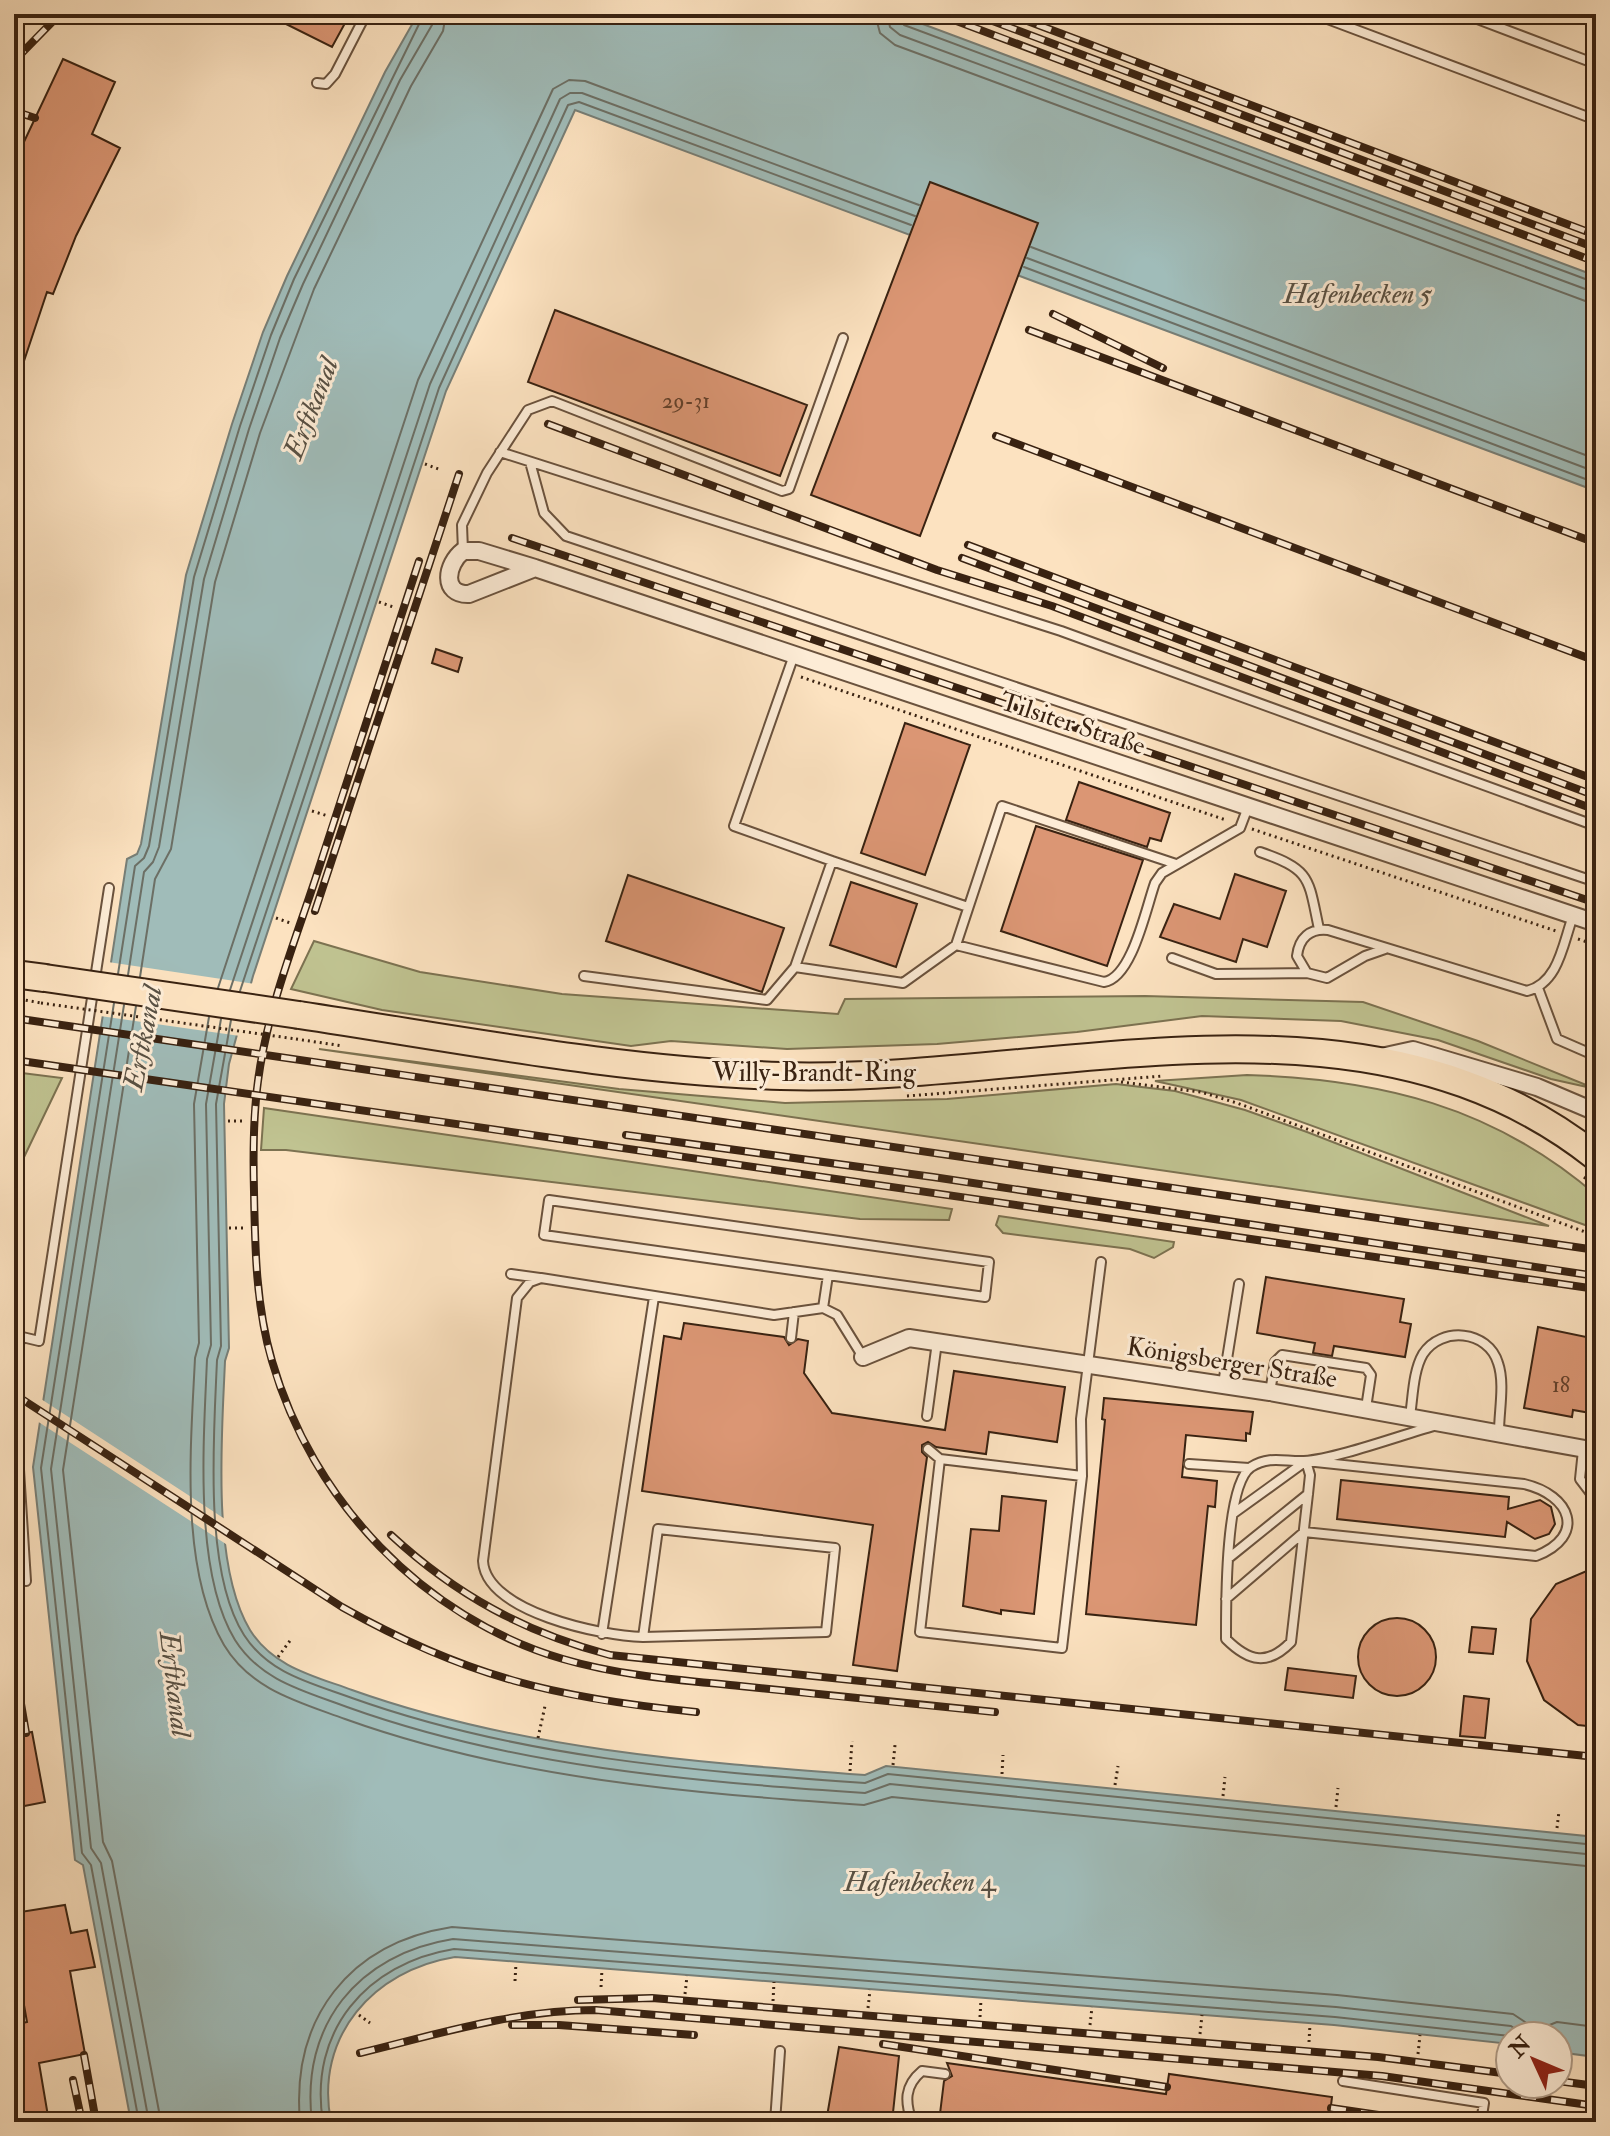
<svg xmlns="http://www.w3.org/2000/svg" width="1610" height="2136" viewBox="0 0 1610 2136" font-family="'IM FELL Double Pica',serif">
<rect width="100%" height="100%" fill="#fce2c0"/>
<filter id="stains"><feTurbulence type="fractalNoise" baseFrequency=".0025" numOctaves="4"/><feColorMatrix values="0 0 0 0 .2 0 0 0 0 .09 0 0 0 0 .02 0 0 0 .5 -.17"/></filter>
<radialGradient id="worn" r=".72"><stop offset=".6" stop-color="#630" stop-opacity="0"/><stop offset="1" stop-color="#630" stop-opacity=".3"/></radialGradient>
<path fill="#c0c391" stroke="#7c7251" stroke-width="2" d="M 314,941 L 420,972 L 562,994 L 838,1014 L 845,999 L 1145,996 L 1363,1002 L 1478,1041 L 1596,1089 L 1551,1079 L 1438,1040 L 1341,1021 L 1202,1016 L 1077,1032 L 937,1044 L 787,1049 L 671,1041 L 631,1046 L 382,1010 L 291,989 Z
M 319,1049 L 619,1089 L 785,1103 L 947,1099 L 1116,1084 L 1175,1091 L 1245,1110 L 1307,1132 L 1549,1226 Z
M 14,1072 L 62,1078 L 14,1178 Z
M 1247,1075 C 1379,1079 1493,1106 1596,1195 L 1596,1229 L 1241,1100 L 1155,1081 Z
M 264,1108 L 952,1209 L 949,1220 L 860,1219 L 286,1150 L 261,1150 Z
M 999,1216 L 1174,1242 L 1173,1247 L 1154,1258 L 1130,1249 L 1003,1233 L 996,1225 Z"/>
<path fill="#a0bcb9" stroke="#777e76" stroke-width="2" d="M 418,14 L 896,14 L 1596,276 L 1596,491 L 575,110 L 446,391 L 253,976 L 229,1064 L 224,1104 L 229,1348 L 225,1361 C 222,1435 211,1565 250,1630 C 273,1667 314,1676 352,1690 C 518,1749 691,1762 865,1775 L 886,1766 L 1596,1837 L 1596,2057 L 1558,2052 L 1558,2036 L 1510,2036 L 1510,2044 L 1334,2025 L 455,1957 C 374,1970 314,2036 331,2122 L 131,2122 L 83,1865 L 75,1860 L 33,1467 L 127,859 L 137,854 L 141,844 L 186,575 L 232,424 L 263,332 L 287,276 L 385,72 Z"/>
<path fill="#fce2c0" d="M 108,962 L 255,984 L 240,1036 L 100,1016 Z
M 41,1399 L 228,1521 L 232,1548 L 37,1421 Z"/>
<g fill="none" stroke-linecap="round" stroke-linejoin="round">
<path stroke="#6c6f65" stroke-width="2" d="M 875,14 L 880,33 L 895,45 L 1596,305
M 887,14 L 890,27 L 900,35 L 1596,293
M 897,14 L 904,25 L 1596,283
M 1031,247 L 1596,459
M 1027,258 L 1596,472
M 1024,267 L 1596,483
M 118,974 L 135,866 L 144,858 L 149,846 L 194,577 L 240,426 L 271,335 L 294,279 L 424,14
M 128,975 L 144,872 L 153,862 L 159,847 L 204,579 L 249,429 L 280,338 L 303,284 L 400,80 L 432,25 L 434,14
M 140,977 L 155,879 L 171,849 L 215,582 L 260,433 L 314,289 L 411,86 L 443,31 L 446,14
M 218,988 L 418,380 L 553,89 L 569,80 L 585,81 L 919,205
M 230,990 L 430,384 L 560,99 L 570,93 L 582,93 L 915,216
M 240,991 L 439,388 L 568,105 L 579,102 L 911,225
M 114,1003 L 41,1468 L 82,1853 L 91,1865 L 139,2122
M 124,1005 L 51,1469 L 91,1848 L 101,1863 L 149,2122
M 136,1006 L 63,1470 L 103,1842 L 112,1861 L 161,2122
M 209,1017 L 194,1104 L 199,1343 L 195,1358 C 191,1444 179,1568 224,1645 C 251,1690 299,1702 345,1719 C 512,1779 689,1793 864,1805 L 892,1797 L 1596,1867
M 221,1019 L 206,1104 L 211,1345 L 207,1359 C 204,1437 193,1571 235,1640 C 261,1681 304,1691 347,1707 C 514,1767 689,1781 865,1793 L 890,1784 L 1596,1855
M 231,1020 L 216,1104 L 221,1346 L 217,1360 C 214,1434 203,1571 244,1635 C 269,1674 311,1683 352,1698 C 517,1757 691,1771 865,1783 L 888,1774 L 1596,1845
M 300,2122 C 291,2018 349,1943 452,1927 L 1337,1995 L 1513,2014 L 1537,2030 L 1557,2022 L 1596,2027
M 312,2122 C 300,2025 358,1954 453,1939 L 1336,2007 L 1511,2026 L 1525,2036
M 323,2122 C 308,2031 367,1963 454,1949 L 1335,2017 L 1510,2036"/>
</g>
<path fill="#db9674" stroke="#392211" stroke-width="2" d="M 266,14 L 350,14 L 332,47 Z
M 63,59 L 115,82 L 92,134 L 120,148 L 76,236 L 53,294 L 47,292 L 17,382 L 14,381 L 14,163 Z
M 930,182 L 1038,223 L 920,536 L 811,495 Z
M 555,310 L 807,405 L 780,476 L 528,382 Z
M 436,649 L 462,658 L 458,672 L 432,663 Z
M 905,723 L 970,745 L 925,875 L 861,853 Z
M 1079,782 L 1170,813 L 1161,841 L 1150,838 L 1147,847 L 1066,820 Z
M 1036,826 L 1143,860 L 1107,966 L 1001,931 Z
M 1235,874 L 1286,891 L 1267,947 L 1243,939 L 1236,962 L 1160,937 L 1174,904 L 1220,919 Z
M 628,875 L 784,928 L 762,992 L 606,941 Z
M 851,882 L 917,904 L 896,967 L 830,945 Z
M 1266,1277 L 1404,1299 L 1400,1322 L 1411,1324 L 1405,1357 L 1334,1346 L 1332,1356 L 1313,1353 L 1315,1343 L 1257,1333 Z
M 684,1323 L 784,1337 L 789,1345 L 798,1339 L 808,1341 L 804,1373 L 832,1413 L 945,1430 L 954,1371 L 1065,1387 L 1057,1442 L 989,1432 L 986,1454 L 936,1447 L 928,1442 L 922,1445 L 922,1452 L 927,1457 L 897,1671 L 853,1665 L 873,1525 L 642,1491 L 664,1336 L 681,1339 Z
M 1538,1327 L 1596,1339 L 1596,1414 L 1573,1410 L 1572,1417 L 1524,1408 Z
M 1104,1398 L 1253,1412 L 1250,1434 L 1246,1433 L 1246,1441 L 1186,1435 L 1182,1477 L 1217,1481 L 1215,1507 L 1208,1506 L 1196,1625 L 1086,1614 L 1105,1420 L 1102,1419 Z
M 1341,1480 L 1509,1497 L 1508,1509 L 1540,1500 L 1551,1507 L 1555,1524 L 1549,1534 L 1535,1539 L 1507,1522 L 1505,1537 L 1337,1519 Z
M 1002,1496 L 1046,1501 L 1034,1614 L 1001,1610 L 1001,1614 L 963,1606 L 971,1529 L 999,1531 Z
M 1596,1567 L 1596,1727 L 1578,1725 L 1544,1700 L 1527,1661 L 1531,1619 L 1556,1584 Z
M1358 1657a39 39 0 1 1 78 0a39 39 0 1 1-78 0Z
M 1472,1627 L 1496,1629 L 1493,1654 L 1469,1652 Z
M 1288,1668 L 1356,1676 L 1353,1698 L 1285,1690 Z
M 1464,1696 L 1489,1699 L 1485,1738 L 1460,1736 Z
M 32,1732 L 45,1802 L 14,1808 L 14,1735 Z
M 65,1905 L 71,1933 L 87,1930 L 95,1967 L 70,1971 L 85,2054 L 39,2063 L 49,2122 L 14,2122 L 14,2025 L 27,2022 L 19,1977 L 14,1978 L 14,1913 Z
M 839,2047 L 899,2056 L 892,2122 L 826,2122 Z
M 947,2063 L 1166,2094 L 1169,2074 L 1332,2097 L 1329,2122 L 939,2122 L 944,2081 L 952,2076 Z"/>
<g fill="none" stroke-linecap="round" stroke-linejoin="round">
<defs>
<path id="service" d="M 189,14 L 190,15
M 1314,14 L 1596,120
M 1464,14 L 1596,64
M 317,83 L 326,84 L 335,74 L 366,14
M 500,452 L 1061,631 L 1596,826
M 530,462 L 544,513 L 566,536 L 1596,882
M 463,551 L 462,525 L 487,473 L 528,410 L 552,401 L 782,491 L 789,489 L 843,338
M 794,655 L 734,826 L 832,861
M 1260,852 C 1312,870 1308,878 1319,929
M 968,907 L 832,861 L 795,967 L 903,983 L 956,945 L 1104,982 C 1132,978 1146,908 1155,883 L 1162,873 L 1240,828 L 1248,807
M 956,945 L 1002,806 L 1176,864
M 1385,949 L 1365,956 L 1327,978 L 1307,973 L 1297,956 C 1299,938 1310,928 1328,930 L 1527,991 C 1559,983 1563,943 1573,916
M 1172,958 L 1216,974 L 1307,973
M 584,976 L 767,1000 L 795,967
M 1538,988 L 1557,1039 L 1596,1056
M 511,1274 L 540,1278
M 823,1308 L 828,1275 L 544,1235 L 549,1200 L 989,1262 L 985,1297 L 828,1275
M 14,1335 L 39,1341 L 109,888
M 791,1338 L 794,1312
M 1223,1384 L 1239,1284
M 14,1386 L 20,1337
M 1270,1392 L 1275,1362 L 1282,1355 L 1366,1368 L 1371,1375 L 1366,1408
M 927,1416 L 937,1342
M 1410,1416 C 1413,1397 1413,1371 1423,1354 C 1441,1326 1488,1330 1498,1363 C 1505,1383 1499,1411 1499,1432
M 928,1449 L 940,1459
M 1583,1450 L 1580,1479 L 1596,1500
M 14,1461 L 19,1470 L 26,1581
M 1306,1461 L 1310,1475 L 1308,1494 L 1291,1642 C 1268,1666 1249,1662 1226,1639 C 1226,1606 1225,1485 1251,1467 C 1270,1455 1285,1462 1304,1461 C 1336,1459 1401,1435 1434,1426
M 1189,1464 L 1249,1468
M 1082,1476 L 940,1459 L 920,1632 L 1062,1648 L 1082,1476 L 1081,1419 L 1101,1262
M 1230,1557 L 1308,1494
M 1226,1599 L 1304,1532 L 1536,1556 C 1587,1536 1571,1495 1524,1484 L 1306,1461 L 1234,1513
M 602,1634 L 654,1297
M 643,1637 L 658,1529 L 835,1548 L 826,1632 L 643,1637 C 602,1636 486,1612 483,1561 L 517,1298 L 530,1282 L 541,1278 L 774,1315 L 823,1308 L 837,1315 L 863,1357
M 1343,2081 L 1484,2103 L 1481,2122
M 775,2122 L 780,2051
M 912,2122 C 905,2102 904,2086 922,2071 L 945,2074"/>
<path id="minor" d="M 535,568 L 469,594 C 441,595 446,564 463,551 L 479,551 L 535,568 L 541,570 L 1596,923
M 1381,1057 L 1413,1050 L 1537,1087 L 1596,1112
M 863,1357 L 909,1338 L 1270,1392 L 1596,1451"/>
<path id="primary" d="M 14,974 L 45,978
M 299,1015 C 459,1039 620,1071 781,1076 C 1051,1084 1361,971 1596,1157"/>
</defs>
<use href="#service" stroke="#6a523d" stroke-width="12"/>
<use href="#minor" stroke="#6a523d" stroke-width="20"/>
<use href="#primary" stroke="#392211" stroke-width="30"/>
<path stroke="#392211" stroke-width="3" stroke-dasharray="2 4" stroke-linecap="butt" d="M 425,464 L 441,470
M 379,602 L 396,608
M 801,677 L 1226,820
M 312,811 L 328,816
M 1252,829 L 1556,931
M 276,918 L 293,924
M 1578,939 L 1596,945
M 14,998 L 41,1003
M 296,1039 L 343,1046
M 1121,1082 L 1201,1092 L 1237,1103 L 1596,1236
M 907,1096 L 1163,1076
M 228,1121 L 245,1121
M 1584,1177 L 1596,1187
M 229,1228 L 247,1228
M 278,1657 L 292,1638
M 538,1738 L 545,1706
M 893,1765 L 895,1745
M 850,1771 L 852,1741
M 1002,1774 L 1003,1755
M 1115,1785 L 1118,1766
M 1223,1796 L 1225,1777
M 1336,1807 L 1338,1788
M 1557,1828 L 1559,1811
M 515,1981 L 516,1963
M 601,1987 L 602,1969
M 685,1994 L 687,1976
M 773,2001 L 774,1982
M 868,2008 L 870,1990
M 359,2015 L 370,2023
M 980,2017 L 981,1999
M 1090,2025 L 1092,2007
M 1200,2034 L 1202,2015
M 1309,2042 L 1310,2024
M 1418,2054 L 1420,2035"/>
<use href="#service" stroke="#fdecd6" stroke-width="8"/>
<use href="#minor" stroke="#fdecd6" stroke-width="16"/>
<use href="#primary" stroke="#fce2c0" stroke-width="26"/>
<defs>
<path id="rail" d="M 938,14 L 1596,262
M 974,14 L 1596,248
M 1009,14 L 1596,235
M 14,61 L 60,14
M 14,111 L 35,118
M 1053,314 L 1163,368
M 1029,330 L 1596,543
M 548,424 L 937,570 L 1052,606 L 1596,810
M 996,436 L 1596,661
M 512,538 L 1596,903
M 968,545 L 1596,780
M 962,558 L 1596,796
M 419,561 C 385,666 350,771 316,877 C 294,944 267,1011 258,1081 C 253,1118 253,1155 254,1192 C 255,1249 256,1306 272,1361 C 312,1500 423,1618 563,1659 C 621,1676 681,1680 740,1686 C 825,1695 910,1704 995,1712
M 315,911 L 459,474
M 14,1018 L 1596,1250
M 14,1060 L 1596,1289
M 626,1135 L 933,1177 L 1596,1276
M 14,1394 L 342,1607 C 466,1677 557,1698 696,1712
M 391,1535 C 456,1595 524,1632 610,1655 L 1596,1757
M 14,1663 L 26,1733
M 578,2000 L 652,1998 L 1378,2057 L 1510,2074
M 512,2025 L 559,2025 L 694,2035
M 883,2044 L 1167,2087
M 360,2053 C 438,2034 515,2010 596,2010 L 1382,2076 L 1596,2106
M 84,2055 L 96,2122
M 73,2080 L 82,2122
M 1558,2081 L 1596,2086
M 1331,2108 L 1426,2122"/>
</defs>
<use href="#rail" stroke="#392211" stroke-width="8"/>
<use href="#rail" stroke="#fdecd6" stroke-width="5" stroke-dasharray="15" stroke-linecap="butt"/>
<defs>
<path id="primary-bridge" d="M 45,978 L 299,1015"/>
</defs>
<use href="#primary-bridge" stroke="#392211" stroke-width="30" stroke-linecap="butt"/>
<path stroke="#392211" stroke-width="3" stroke-dasharray="2 4" stroke-linecap="butt" d="M 41,1003 L 296,1039"/>
<use href="#primary-bridge" stroke="#fce2c0" stroke-width="26"/>
</g>
<g text-anchor="middle" stroke-width="6" stroke-linejoin="round" paint-order="stroke">
<g font-size="22" fill="#623f2a">
<text x="686" y="408">29-31</text>
<text x="1561" y="1392">18</text>
</g>
<g font-size="26" fill="#392211" stroke="#fdecd6">
<text transform="translate(1073 723) rotate(18)" y="9">Tilsiter Straße</text>
<text x="814" y="1081">Willy-Brandt-Ring</text>
<text transform="translate(1232 1362) rotate(9)" y="9">Königsberger Straße</text>
</g>
<g font-size="28" font-style="italic" fill="#585043" stroke="#fdecd6">
<text x="1358" y="303">Hafenbecken 5</text>
<text transform="translate(310 408) rotate(-69)" y="10">Erftkanal</text>
<text transform="translate(142 1038) rotate(-79)" y="10">Erftkanal</text>
<text transform="translate(176 1684) rotate(83)" y="10">Erftkanal</text>
<text x="920" y="1891">Hafenbecken 4</text>
</g>
</g>
<rect width="1610" height="2136" fill="none" stroke="#fce2c0" stroke-width="48"/>
<rect x="16" y="16" width="1578" height="2104" fill="none" stroke="#392211" stroke-width="4"/>
<rect x="24" y="24" width="1562" height="2088" fill="none" stroke="#392211" stroke-width="2"/>
<g transform="translate(1534 2060) rotate(314)"><circle r="38" fill="#fdecd6" stroke="#af9b87" stroke-width="2"/>
<path d="M0-6L14 30L0 20L-14 30Z" fill="#8f2418"/>
<text y="-12" font-size="22" font-weight="bold" text-anchor="middle" fill="#392211">N</text>
</g>
<rect width="100%" height="100%" filter="url(#stains)"/>
<rect width="100%" height="100%" fill="url(#worn)"/>
</svg>
